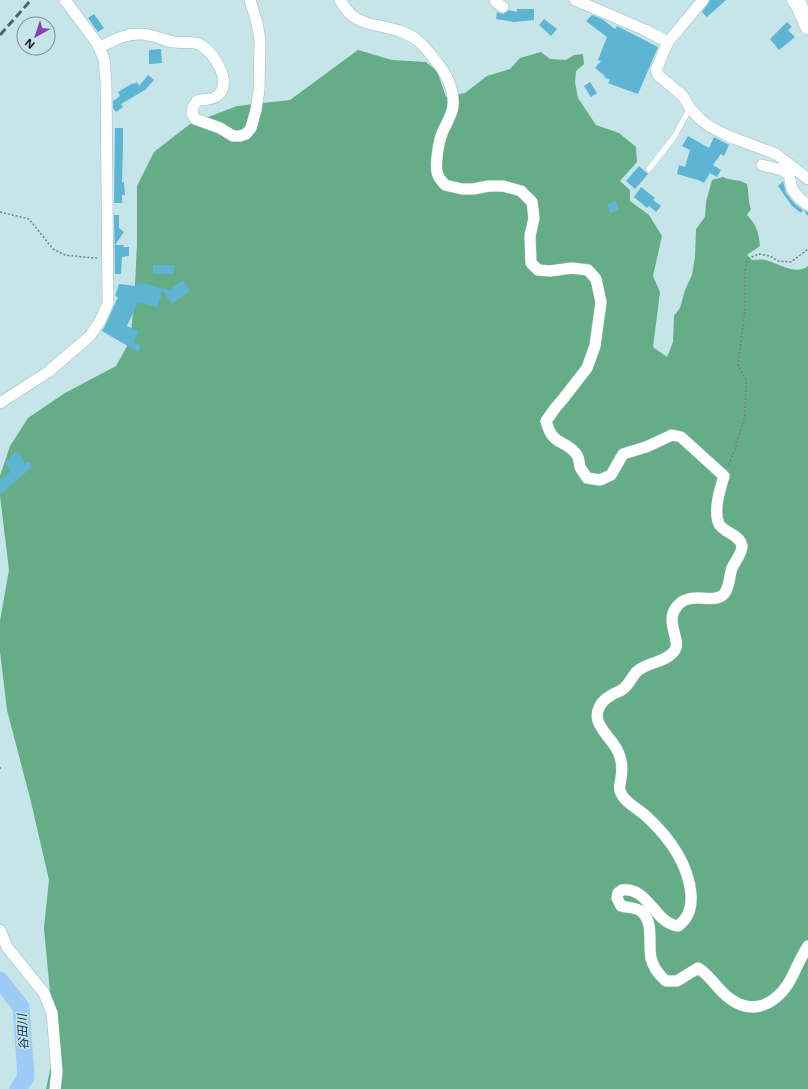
<svg xmlns="http://www.w3.org/2000/svg" width="808" height="1089" viewBox="0 0 808 1089" font-family="'Open Sans','Noto Sans JP',sans-serif">
<rect width="100%" height="100%" fill="#c5e5e8"/>
<path fill="#64ad86" d="M 358,50 L 392,60 L 426,62 L 437,71 L 446,97 L 465,93 L 487,76 L 510,69 L 520,58 L 541,52 L 550,59 L 566,60 L 574,55 L 583,54 L 584,64 L 576,71 L 575,82 L 578,98 L 596,125 L 619,133 L 636,147 L 637,162 L 620,181 L 630,190 L 630,201 L 649,215 L 662,236 L 653,276 L 660,292 L 653,347 L 667,357 L 673,342 L 674,316 L 680,308 L 685,290 L 692,275 L 695,257 L 696,229 L 705,217 L 706,202 L 712,180 L 723,177 C 733,182 737,178 747,184 C 749,193 748,201 751,209 L 747,215 C 756,224 759,233 760,246 L 747,255 L 752,260 C 756,260 761,259 765,260 C 778,263 796,276 808,266 L 808,1089 L 46,1089 L 51,1066 L 51,1003 L 44,928 L 49,880 L 31,802 L 7,710 L 0,652 L 0,621 L 9,570 L 0,496 L 0,476 L 10,446 L 28,418 L 65,393 L 116,366 L 130,341 L 134,303 L 137,245 L 137,186 L 154,152 L 190,124 L 237,106 L 290,100 Z"/>
<g fill="none" stroke-linecap="round" stroke-linejoin="round">
<path stroke="#9ecbf5" stroke-width="17" d="M 0,980 L 21,1007 L 26,1077 L 18,1089"/>
</g>
<path fill="#5eb4d3" d="M 710,0 L 726,0 L 707,17 L 702,12 L 708,4 Z
M 517,9 L 534,9 L 534,20 L 514,22 L 496,19 L 497,12 L 503,14 L 509,10 L 517,12 Z
M 94,14 L 104,28 L 98,32 L 88,18 Z
M 592,15 L 602,19 L 615,29 L 617,26 L 658,47 L 638,94 L 613,85 L 608,83 L 610,80 L 604,77 L 605,76 L 595,68 L 601,61 L 598,60 L 607,37 L 586,21 Z
M 544,19 L 557,29 L 551,36 L 539,25 Z
M 787,22 L 792,27 L 788,30 L 795,37 L 779,50 L 770,39 Z
M 161,49 L 162,63 L 149,64 L 149,50 Z
M 148,75 L 154,80 L 145,90 L 121,104 L 123,107 L 116,112 L 113,108 L 113,101 L 120,96 L 118,92 L 133,83 L 134,84 L 137,82 L 139,86 Z
M 590,82 L 597,93 L 591,97 L 584,86 Z
M 115,128 L 123,128 L 123,147 L 122,182 L 124,182 L 125,195 L 122,195 L 122,203 L 114,203 Z
M 688,136 L 709,148 L 714,137 L 729,145 L 724,156 L 721,154 L 713,165 L 721,170 L 717,177 L 710,173 L 704,183 L 698,180 L 677,174 L 679,165 L 685,167 L 690,150 L 682,146 Z
M 639,166 L 648,174 L 635,189 L 626,181 Z
M 783,181 L 786,193 L 795,204 L 804,211 L 808,212 L 808,216 L 803,210 L 801,213 L 792,206 L 778,186 Z
M 641,187 L 655,198 L 653,200 L 661,206 L 656,212 L 649,206 L 647,208 L 634,197 Z
M 616,201 L 619,210 L 610,213 L 607,204 Z
M 114,215 L 119,215 L 119,228 L 124,232 L 115,245 L 124,245 L 123,247 L 129,247 L 129,256 L 122,257 L 121,274 L 115,274 Z
M 153,265 L 174,265 L 174,274 L 153,274 Z
M 183,280 L 190,291 L 172,304 L 162,290 L 158,307 L 137,302 L 134,311 L 127,326 L 139,331 L 134,342 L 141,346 L 138,352 L 102,331 L 106,324 L 118,297 L 115,296 L 119,284 L 136,286 L 136,284 L 145,284 L 169,290 Z
M 18,451 L 25,464 L 29,461 L 32,467 L 0,495 L 0,480 L 10,472 L 4,462 L 11,458 L 10,456 Z"/>
<g fill="none" stroke-linecap="round" stroke-linejoin="round">
<defs>
<path id="service" d="M 649,169 L 674,137 L 690,108"/>
<path id="minor" d="M 340,0 C 356,29 376,22 402,32 C 407,34 414,37 418,41 C 424,45 441,67 445,74 C 450,83 454,95 453,106 C 452,115 447,122 443,131 C 439,139 434,167 438,175 C 439,179 443,182 445,185 L 462,189 L 473,189 L 489,186 L 503,186 L 521,191 L 532,202 L 534,218 L 530,236 L 531,263 L 538,270 L 550,271 L 572,268 L 588,270 L 596,279 L 601,302 L 595,346 L 587,368 L 563,399 L 556,407 L 546,421 C 553,448 565,438 577,455 C 579,458 579,463 580,467 C 582,471 585,474 587,478 L 600,480 L 611,475 L 623,454 L 646,447 L 672,435 L 681,437 L 724,476 C 720,489 713,511 719,524 C 724,533 740,534 742,546 C 742,554 735,561 732,568 C 729,576 730,587 724,594 C 713,606 688,588 675,609 C 666,623 681,641 675,650 C 668,661 651,662 640,669 C 632,674 631,683 623,689 C 619,692 614,693 610,696 C 601,701 595,711 598,721 C 603,735 617,743 620,757 C 622,763 622,772 621,778 C 620,785 618,789 622,795 C 626,803 638,809 645,815 C 668,836 688,862 691,894 C 692,907 689,918 678,926 C 654,923 649,887 622,890 L 618,893 L 617,898 L 621,906 C 628,908 637,907 642,912 C 654,923 648,944 651,958 C 653,967 659,975 666,981 L 677,981 L 698,968 C 710,975 717,989 729,998 C 751,1015 773,1006 788,984 C 795,972 800,958 808,946
M 495,0 L 497,3 L 503,7
M 575,0 L 645,30 L 668,42
M 703,0 L 668,42 L 656,70 L 658,75 L 683,96 L 690,108 L 700,119 L 709,126 L 728,136 L 776,154 L 808,179
M 99,48 C 116,38 133,30 153,36 C 160,38 167,41 174,42 C 183,44 193,40 201,45 C 214,53 234,83 217,96 C 212,100 203,99 197,101 L 193,107 L 192,113 L 195,119 L 220,128 L 233,136 L 240,136 L 246,134 L 251,128 L 256,110 L 259,90 L 260,40 L 257,23 L 250,0
M 762,165 L 782,170 L 789,175 L 792,189 L 799,198 L 808,205
M 0,403 L 48,372 L 90,336 L 100,321 L 108,303 L 106,82 L 104,59 L 97,43 L 65,0
M 0,930 L 7,947 L 44,993 L 52,1013 L 57,1072 L 55,1089"/>
<path id="secondary" d="M 795,0 L 799,5 L 808,26"/>
</defs>
<use href="#service" stroke="#9dbcbf" stroke-width="6"/>
<use href="#minor" stroke="#9dbcbf" stroke-width="12"/>
<use href="#secondary" stroke="#9dbcbf" stroke-width="17"/>
<path stroke="#6d8385" stroke-width="1.5" stroke-dasharray="2 2" stroke-linecap="butt" d="M 0,212 L 29,219 L 53,249 L 65,255 L 93,258 L 97,258
M 728,465 L 735,450 L 745,415 L 746,380 L 738,365 L 745,311 L 745,270 L 747,261 L 749,258 L 759,254 L 770,256 L 778,261 L 791,262 L 808,249
M 0,767 L 0,769"/>
<use href="#service" stroke="#fff" stroke-width="5.5"/>
<use href="#minor" stroke="#fff" stroke-width="11"/>
<use href="#secondary" stroke="#fff" stroke-width="16"/>
<path stroke="#506365" stroke-width="3" stroke-dasharray="8 4" stroke-linecap="butt" d="M 0,35 L 31,0"/>
</g>
<g text-anchor="middle" stroke-width="3" stroke-linejoin="round" paint-order="stroke">
<g font-size="12" font-style="italic" fill="#002d4d" stroke="#c5e5e8">
<text transform="translate(23 1032) rotate(-93)" y="4">谷田川</text>
</g>
</g>
<g transform="translate(36 36) rotate(219)"><circle r="19" fill="#c5e5e8" stroke="#799193"/>
<path d="M0-3L7 15L0 10L-7 15Z" fill="#8a3fb1"/>
<text y="-6" font-size="11" font-weight="bold" text-anchor="middle" fill="#071213">N</text>
</g>
</svg>
